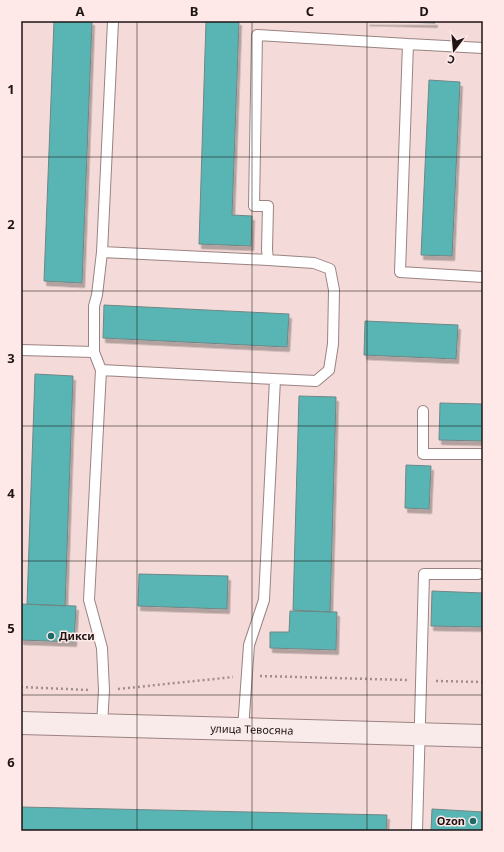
<svg xmlns="http://www.w3.org/2000/svg" width="504" height="852" viewBox="0 0 504 852" font-family="'Noto Sans',sans-serif">
<defs>
<filter id="shadow"><feDropShadow dx="2.5" dy="4.5" stdDeviation="0" flood-color="#0004"/></filter>
</defs>
<rect width="100%" height="100%" fill="#f4dbd9"/>
<path fill="#58b5b4" stroke="#6e8786" filter="url(#shadow)" d="M 54,21 L 92,21 L 82,283 L 44,281 Z
M 206,21 L 239,21 L 232,215 L 252,216 L 251,246 L 199,244 Z
M 367,21 L 435,21 L 435,23 Z
M 429,80 L 460,82 L 452,256 L 421,255 Z
M 104,305 L 289,314 L 287,347 L 103,338 Z
M 365,321 L 458,325 L 456,359 L 364,355 Z
M 35,374 L 73,376 L 65,606 L 27,604 Z
M 299,396 L 336,397 L 330,612 L 293,610 Z
M 440,403 L 483,404 L 483,441 L 439,440 Z
M 406,465 L 431,466 L 429,509 L 405,508 Z
M 139,574 L 228,576 L 227,609 L 138,606 Z
M 432,591 L 483,593 L 483,627 L 431,626 Z
M 21,604 L 76,606 L 74,642 L 21,640 Z
M 290,611 L 337,612 L 336,650 L 270,648 L 270,632 L 289,632 Z
M 21,807 L 387,815 L 386,831 L 21,831 Z
M 432,809 L 483,812 L 483,831 L 431,831 Z"/>
<g fill="none" stroke-linecap="round" stroke-linejoin="round">
<defs>
<path id="lane" d="M 113,21 L 102,252 L 268,260 L 267,249 L 268,206 L 254,206 L 257,35 L 408,44 L 400,272 L 483,277
M 408,44 L 483,48
M 268,260 L 314,263 L 330,269 L 334,290 L 333,344 L 329,370 L 316,381 L 275,379
M 21,350 L 94,352
M 101,370 L 94,352 L 94,306 L 97,295 L 102,252
M 423,411 L 423,454 L 483,454
M 102,725 L 104,690 L 102,648 L 89,600 L 101,370 L 275,379 L 264,600 L 249,645 L 243,729
M 417,831 L 424,574 L 478,574"/>
<g id="secondary">
<path id="s1" d="M 21,723 L 483,736"/>
</g>
</defs>
<use href="#lane" stroke="#9a8382" stroke-width="12"/>
<use href="#secondary" stroke="#9a8382" stroke-width="24"/>
<path stroke="#a18e8c" stroke-width="2.5" stroke-dasharray="2 3" stroke-linecap="butt" d="M 260,676 L 407,680
M 436,681 L 483,682
M 21,687 L 89,690
M 118,689 L 233,677"/>
<use href="#lane" stroke="#fff" stroke-width="10"/>
<use href="#secondary" stroke="#faebeb" stroke-width="22"/>
</g>
<path fill="none" stroke="#1e1514" stroke-width="1" stroke-opacity="0.55" d="M 137,21 L 137,831M 252,21 L 252,831M 367,21 L 367,831M 21,157 L 483,157M 21,291 L 483,291M 21,426 L 483,426M 21,561 L 483,561M 21,695 L 483,695"/>
<g fill="#1d6a69" stroke="#fee9e8" stroke-width="1.5">
<circle cx="51" cy="636" r="4"/>
<circle cx="473" cy="821" r="4"/>
</g>
<g text-anchor="middle" stroke-width="3" stroke-linejoin="round" paint-order="stroke">
<g font-size="11" font-weight="bold" fill="#1e1514" stroke="#fee9e8" text-anchor="start">
<text x="59" y="640">Дикси</text>
<text x="465" y="825" text-anchor="end">Ozon</text>
</g>
<g font-size="11" fill="#1e1514" stroke="#fee9e8">
<text dy="4" stroke="none"><textPath href="#s1" startOffset="231">улица Тевосяна</textPath></text>
</g>
</g>
<rect width="504" height="852" fill="none" stroke="#fee9e8" stroke-width="44"/>
<g transform="translate(454 50) rotate(196)" stroke="#fee9e8" stroke-width="3" paint-order="stroke">
<path d="M0-3L7 15L0 10L-7 15Z" fill="#1e1514"/>
<text y="-6" font-size="11" font-weight="bold" text-anchor="middle" fill="#1e1514">С</text>
</g>
<rect x="22" y="22" width="460" height="808" fill="none" stroke="#1e1514" stroke-width="1.5"/>
<g font-size="13" text-anchor="middle" font-weight="bold" fill="#1e1514">
<text x="80" y="16">A</text>
<text x="194" y="16">B</text>
<text x="310" y="16">C</text>
<text x="424" y="16">D</text>
<text x="11" y="94">1</text>
<text x="11" y="229">2</text>
<text x="11" y="363">3</text>
<text x="11" y="498">4</text>
<text x="11" y="633">5</text>
<text x="11" y="767">6</text>
</g>
</svg>
